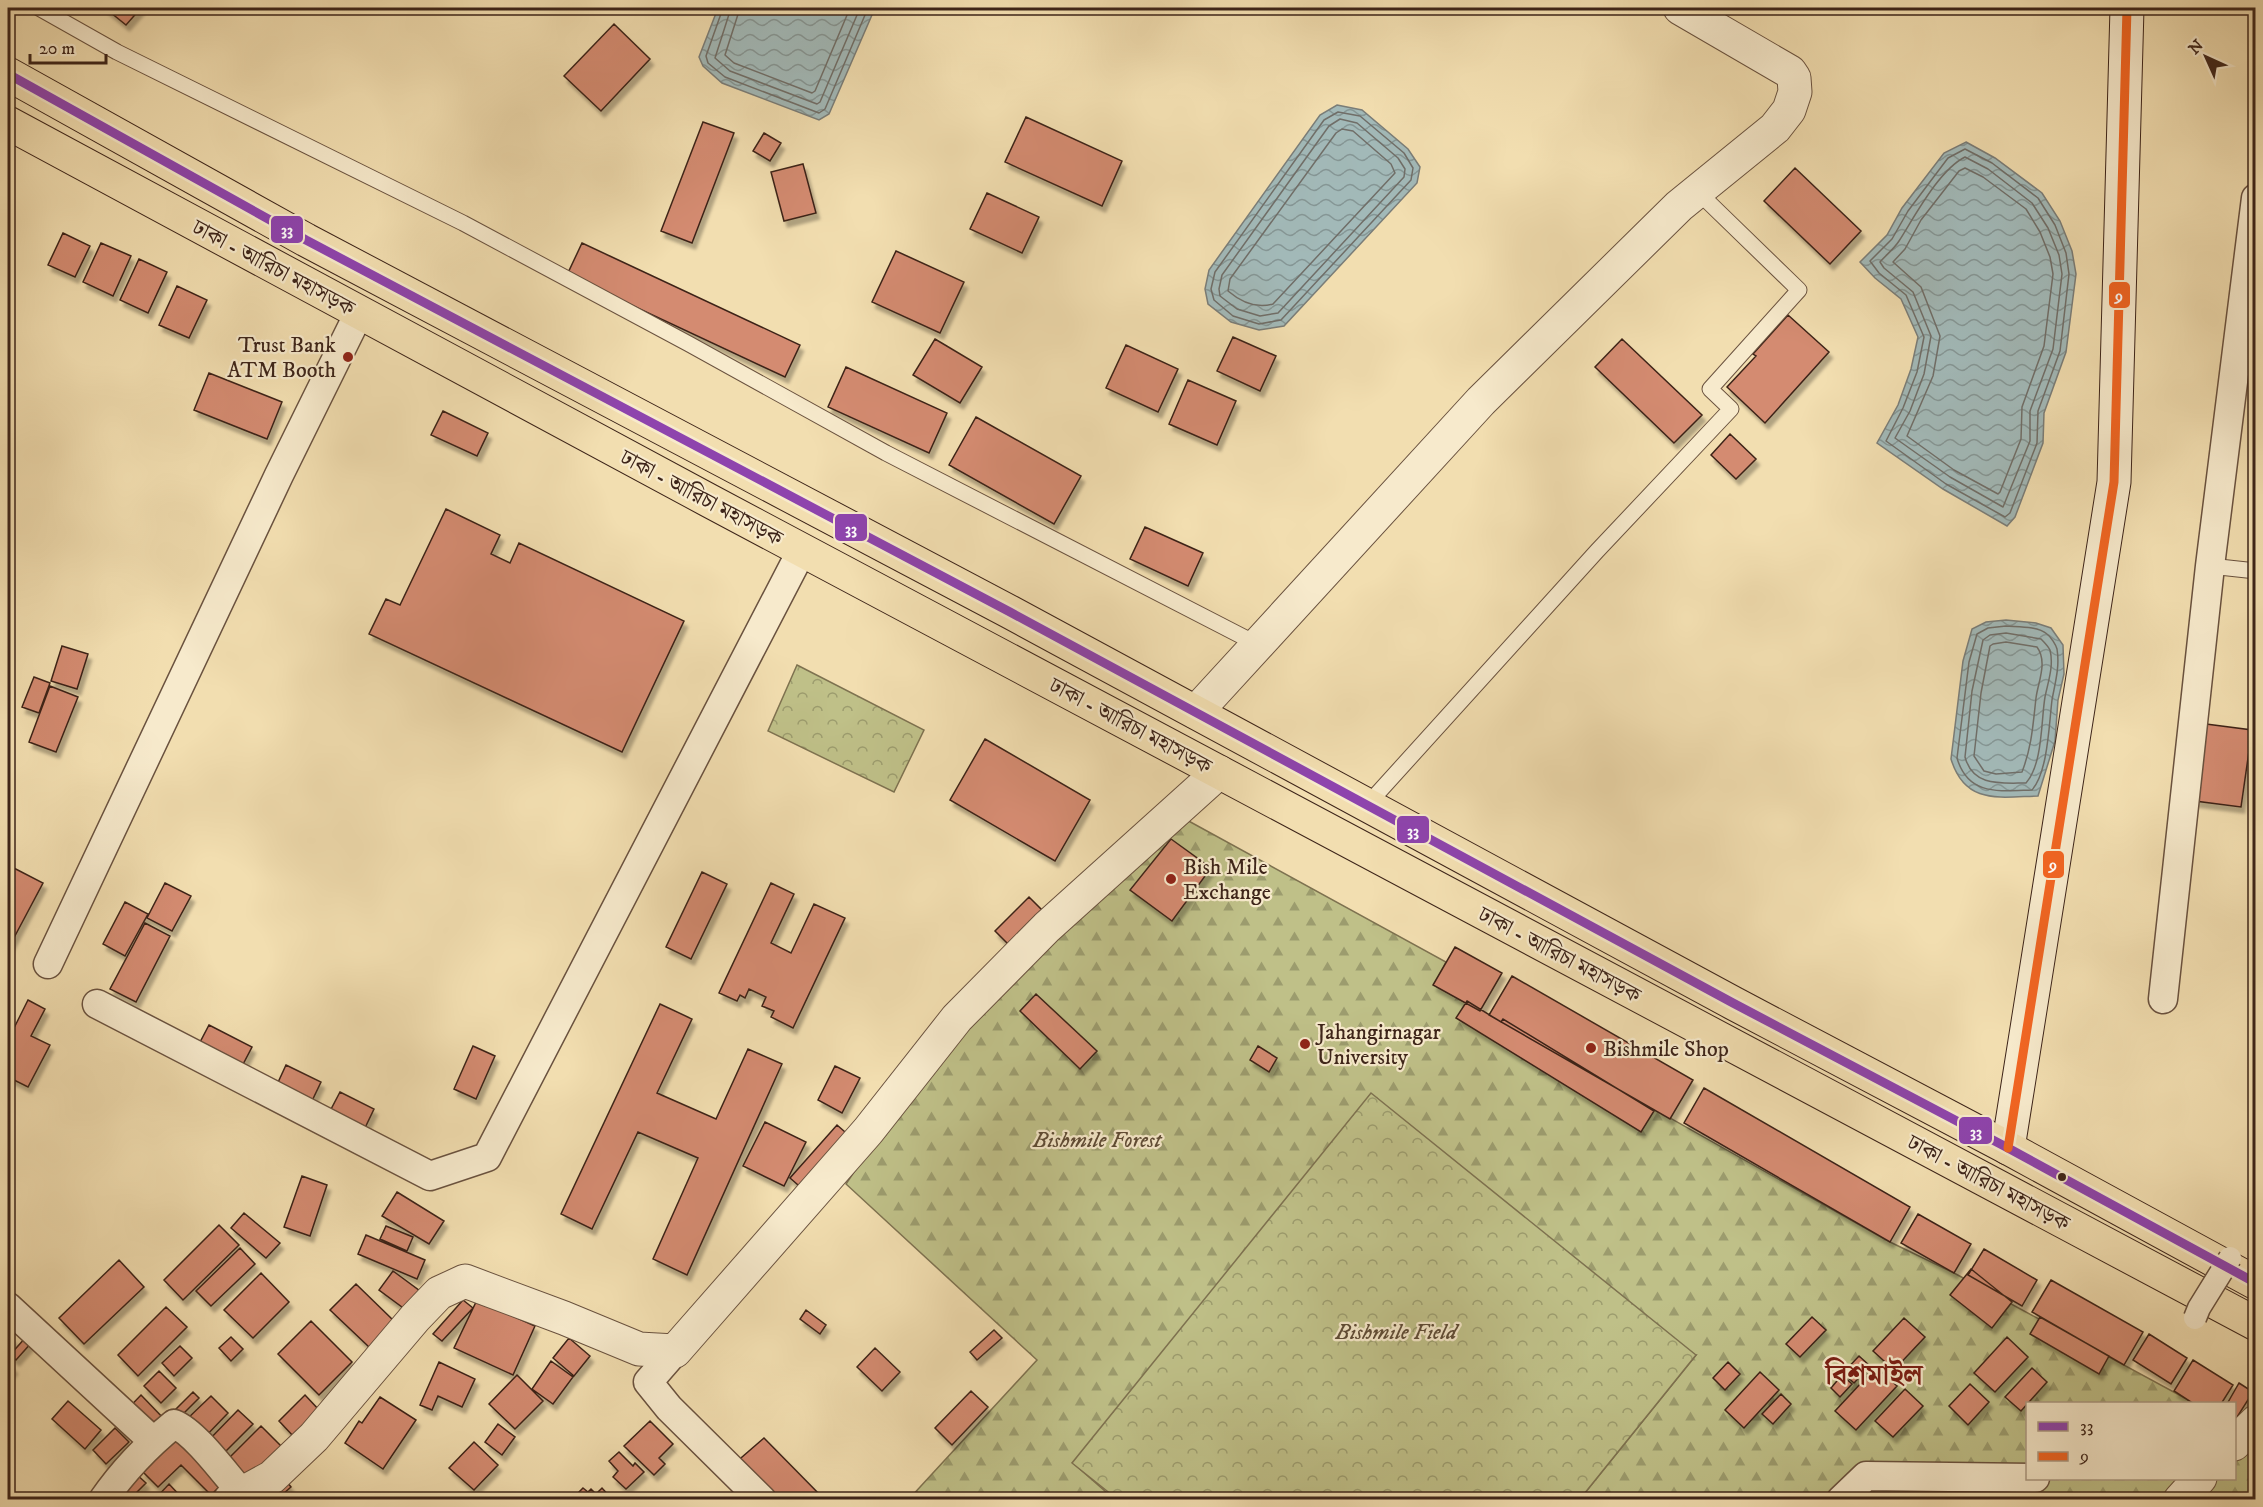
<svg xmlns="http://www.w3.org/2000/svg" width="2263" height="1507" viewBox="0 0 2263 1507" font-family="'IM FELL DW Pica','Noto Serif Bengali',serif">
<defs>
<pattern id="forest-firs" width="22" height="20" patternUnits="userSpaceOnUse" patternTransform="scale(1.5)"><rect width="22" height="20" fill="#bfc088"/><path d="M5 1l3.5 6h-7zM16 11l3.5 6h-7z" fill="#9c9c6e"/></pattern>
<pattern id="park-crowns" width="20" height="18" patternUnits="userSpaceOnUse" patternTransform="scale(1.5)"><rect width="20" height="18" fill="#bfc088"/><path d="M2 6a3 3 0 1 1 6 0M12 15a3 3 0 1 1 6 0" fill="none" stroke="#9c9c6e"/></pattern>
<pattern id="water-waves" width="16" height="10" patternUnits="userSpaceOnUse" patternTransform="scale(1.5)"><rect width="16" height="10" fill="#a2b9b8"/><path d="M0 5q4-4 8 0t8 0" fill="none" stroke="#859695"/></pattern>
<filter id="shadow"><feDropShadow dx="3.5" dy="6" stdDeviation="1.5" flood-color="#0004"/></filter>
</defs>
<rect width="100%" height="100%" fill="#f2deb0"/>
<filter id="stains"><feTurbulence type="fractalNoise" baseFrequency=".00333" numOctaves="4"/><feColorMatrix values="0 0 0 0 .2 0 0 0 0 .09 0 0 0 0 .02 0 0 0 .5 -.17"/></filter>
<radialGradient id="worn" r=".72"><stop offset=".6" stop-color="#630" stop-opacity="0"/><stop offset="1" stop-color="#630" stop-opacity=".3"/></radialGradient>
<path fill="url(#forest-firs)" stroke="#7e7250" stroke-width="1.5" d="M 1174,813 L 1446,962 L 1434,985 L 1890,1242 L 1954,1273 L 2194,1403 L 2028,1404 L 2027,1469 L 2035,1478 L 2198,1479 L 2178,1500 L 1580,1499 L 1696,1355 L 1073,1463 L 1114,1499 L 909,1499 L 1037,1360 L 846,1184 L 957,1018 Z
M 2243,1439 L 2255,1447 L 2255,1499 L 2181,1500 L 2202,1479 L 2234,1478 L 2235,1447 Z"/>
<path fill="url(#park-crowns)" stroke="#7e7250" stroke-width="1.5" d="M 797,665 L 924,730 L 894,792 L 768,731 Z
M 1371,1093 L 1696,1355 L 1580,1499 L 1117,1499 L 1072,1463 Z"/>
<path fill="url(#water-waves)" stroke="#7a7d78" stroke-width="1.5" d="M 718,8 L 875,8 L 829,114 L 819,120 L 722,83 L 703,66 L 699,57 Z
M 1337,105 L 1362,110 L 1408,149 L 1420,167 L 1417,183 L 1284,326 L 1259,330 L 1231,322 L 1208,304 L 1205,289 L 1209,270 L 1320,115 Z
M 1966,142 L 1995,158 L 2042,193 L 2060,221 L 2072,251 L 2076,274 L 2066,352 L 2044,413 L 2043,443 L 2015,517 L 2007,526 L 1943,489 L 1877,443 L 1898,405 L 1911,369 L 1918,337 L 1901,299 L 1875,278 L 1860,262 L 1887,235 L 1902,208 L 1944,153 Z
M 2006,620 L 2036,623 L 2051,628 L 2063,645 L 2064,674 L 2058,700 L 2055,741 L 2038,796 C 1999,797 1965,805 1951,759 L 1963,661 L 1972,629 L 1986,622 Z"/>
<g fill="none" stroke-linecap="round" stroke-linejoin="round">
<path stroke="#706e68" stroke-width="1.5" d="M 723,8 L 706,56 L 708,63 L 725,77 L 819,113 L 825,109 L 868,8
M 731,8 L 715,58 L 730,71 L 817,104 L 820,102 L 860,8
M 740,8 L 725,55 L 734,63 L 812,93 L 815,91 L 850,8
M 1338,112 L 1360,116 L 1404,153 L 1413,168 L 1411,180 L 1281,320 L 1259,324 L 1233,316 L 1214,300 L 1211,289 L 1215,272 L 1324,120 Z
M 1340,119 L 1357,123 L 1398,158 L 1405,169 L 1404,177 L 1278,313 L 1260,316 L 1237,309 L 1220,296 L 1219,289 L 1222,275 L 1329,126 Z
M 1342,129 L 1353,131 L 1391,164 L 1395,173 L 1273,304 C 1256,309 1241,302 1228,291 L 1230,279 L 1336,133 Z
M 1965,149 L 1992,163 L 2038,198 L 2055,225 L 2066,253 L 2069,274 L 2060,351 L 2038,411 L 2037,443 L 2010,513 L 2005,517 L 1946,484 L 1886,441 L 1903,408 L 1917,372 L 1924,337 L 1906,295 L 1879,273 L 1870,261 L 1892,239 L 1908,211 L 1948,158 Z
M 1965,157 L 1988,169 L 2032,203 L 2048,228 L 2059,255 L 2062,274 L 2053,349 L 2030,411 L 2030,441 L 2003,507 L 1950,477 L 1895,438 L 1910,411 L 1924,374 L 1931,336 L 1913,292 L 1884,268 L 1880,262 C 1886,255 1894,249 1899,241 C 1915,216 1939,170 1965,157 Z
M 1965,168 L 1983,177 L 2026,209 L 2040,232 L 2050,257 L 2053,274 L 2044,346 L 2022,407 L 2021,439 L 2000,492 L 1998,494 L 1954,470 L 1907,436 L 1933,376 L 1940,336 L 1921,287 L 1893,262 L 1905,249 L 1921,220 L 1959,171 Z
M 2006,626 C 2018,627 2038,626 2047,634 C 2051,637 2056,645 2057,649 C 2060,667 2055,683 2052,700 C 2049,724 2048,772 2032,790 C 1999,791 1968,796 1957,758 L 1969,662 L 1977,634 L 1988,628 Z
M 2006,633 L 2041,639 C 2044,642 2048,646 2050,650 C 2054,666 2048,682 2045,697 C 2041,720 2043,764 2026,783 C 2001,783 1973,787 1965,757 L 1972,691 L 1983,640 L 1990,635 Z
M 2006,642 L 2037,647 C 2048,662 2038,682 2036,698 C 2033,724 2032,746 2022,772 L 1996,774 L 1984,771 L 1974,756 L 1981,693 L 1990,646 L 1993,644 Z"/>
</g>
<path fill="#d48b71" stroke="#3d2419" stroke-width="1.5" filter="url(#shadow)" d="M 105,8 L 141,8 L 126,25 Z
M 614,24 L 650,59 L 601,111 L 564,76 Z
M 1026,117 L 1122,161 L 1102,206 L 1005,162 Z
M 703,122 L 734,133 L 692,243 L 661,231 Z
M 764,133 L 781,143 L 770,161 L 753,151 Z
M 803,164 L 816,213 L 784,221 L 771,172 Z
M 1795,168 L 1861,231 L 1830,264 L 1764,201 Z
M 987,193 L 1039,217 L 1022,253 L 970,229 Z
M 63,233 L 90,246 L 75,277 L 48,265 Z
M 101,243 L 131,256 L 113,296 L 83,282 Z
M 582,243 L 800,345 L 785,377 L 567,275 Z
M 896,251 L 964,282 L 940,333 L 872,302 Z
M 139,259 L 167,272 L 148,313 L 120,300 Z
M 177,286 L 207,300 L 189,338 L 159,325 Z
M 1788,315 L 1829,352 L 1765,423 L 1727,387 L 1756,356 L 1753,354 Z
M 1233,337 L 1276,356 L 1260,391 L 1217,371 Z
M 935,339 L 982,367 L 960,403 L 913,375 Z
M 1622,339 L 1702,415 L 1674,443 L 1595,367 Z
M 1126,345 L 1178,369 L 1158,412 L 1106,388 Z
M 846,367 L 947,413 L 929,453 L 828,407 Z
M 209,373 L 282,402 L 267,439 L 194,410 Z
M 1188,380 L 1236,401 L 1217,445 L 1169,424 Z
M 443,411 L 488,433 L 477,456 L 431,435 Z
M 976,417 L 1081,476 L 1054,524 L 949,465 Z
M 1730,434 L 1756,459 L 1736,479 L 1711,455 Z
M 446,509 L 500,535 L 491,554 L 510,563 L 519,543 L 684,621 L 622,752 L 369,634 L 386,599 L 400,605 Z
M 1145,527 L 1203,553 L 1188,586 L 1130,559 Z
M 62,646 L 88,654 L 77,689 L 51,681 Z
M 34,677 L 50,683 L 39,713 L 22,707 Z
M 50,686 L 78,697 L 56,752 L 29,742 Z
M 2206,724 L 2252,730 L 2241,807 L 2195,801 Z
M 985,739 L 1090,800 L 1055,861 L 950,800 Z
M 1171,839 L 1211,868 L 1172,921 L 1130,890 Z
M 8,865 L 43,883 L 8,949 Z
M 702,872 L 727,884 L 691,959 L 666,947 Z
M 165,883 L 191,896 L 172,931 L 147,918 Z
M 771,883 L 794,894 L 771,943 L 791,953 L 814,904 L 845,918 L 793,1028 L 771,1017 L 774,1011 L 762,1006 L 766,997 L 749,989 L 745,998 L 740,995 L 737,1001 L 719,993 Z
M 1029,897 L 1043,911 L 1009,945 L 995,931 Z
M 125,902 L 148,914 L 125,956 L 103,944 Z
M 145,923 L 170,936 L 136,1002 L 110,989 Z
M 1455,947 L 1502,973 L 1480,1011 L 1433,985 Z
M 1512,976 L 1693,1080 L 1670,1119 L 1489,1015 Z
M 1036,994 L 1097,1051 L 1080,1069 L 1020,1011 Z
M 28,1000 L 45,1009 L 31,1036 L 50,1045 L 28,1087 L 8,1077 L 8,1022 L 15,1026 Z
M 1467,1001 L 1501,1022 L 1503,1019 L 1654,1111 L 1641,1132 L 1456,1018 Z
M 660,1004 L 692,1019 L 657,1093 L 716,1119 L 748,1049 L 782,1064 L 687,1275 L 653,1259 L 698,1158 L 638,1132 L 592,1229 L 561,1214 Z
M 209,1025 L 252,1047 L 240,1070 L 197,1048 Z
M 473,1046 L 495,1056 L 476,1099 L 454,1089 Z
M 1258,1046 L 1277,1058 L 1269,1072 L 1250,1060 Z
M 286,1065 L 321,1082 L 310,1105 L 275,1089 Z
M 835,1066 L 860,1078 L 842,1113 L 818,1100 Z
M 1704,1088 L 1910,1207 L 1890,1242 L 1684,1123 Z
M 340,1092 L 374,1109 L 363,1132 L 328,1115 Z
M 765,1122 L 806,1142 L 784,1186 L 743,1166 Z
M 837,1125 L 852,1138 L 805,1191 L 790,1178 Z
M 302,1176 L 327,1185 L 310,1236 L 284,1227 Z
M 397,1192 L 444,1221 L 429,1244 L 382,1216 Z
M 244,1213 L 280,1243 L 266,1258 L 231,1228 Z
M 1918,1214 L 1971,1244 L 1954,1273 L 1901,1243 Z
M 219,1225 L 239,1245 L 183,1300 L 164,1280 Z
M 386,1226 L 413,1237 L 407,1251 L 380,1239 Z
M 366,1235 L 425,1260 L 417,1279 L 358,1254 Z
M 240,1248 L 255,1264 L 211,1306 L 196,1291 Z
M 1984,1249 L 2037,1280 L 2022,1306 L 1968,1275 Z
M 119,1260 L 144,1287 L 84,1344 L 59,1318 Z
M 1971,1269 L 2012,1302 L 1992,1328 L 1950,1295 Z
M 393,1271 L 420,1291 L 406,1310 L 379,1290 Z
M 261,1273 L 289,1302 L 253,1338 L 224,1310 Z
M 2051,1280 L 2143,1332 L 2124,1365 L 2032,1312 Z
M 356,1284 L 394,1321 L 369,1347 L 330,1310 Z
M 463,1300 L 473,1308 L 442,1341 L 433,1334 Z
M 477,1300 L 535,1326 L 513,1375 L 454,1348 Z
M 166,1307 L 187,1327 L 138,1376 L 118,1355 Z
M 806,1310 L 826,1325 L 820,1334 L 800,1319 Z
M 1812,1317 L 1826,1330 L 1800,1357 L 1786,1344 Z
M 2040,1317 L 2109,1356 L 2099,1374 L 2030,1334 Z
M 1904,1318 L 1925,1337 L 1894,1370 L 1873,1351 Z
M 42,1319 L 32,1342 L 16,1360 L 10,1355 Z
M 311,1321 L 352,1362 L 319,1395 L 278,1354 Z
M 994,1330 L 1002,1338 L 977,1360 L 970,1352 Z
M 8,1334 L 14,1340 L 8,1348 Z
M 2149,1334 L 2187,1358 L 2171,1384 L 2133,1360 Z
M 231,1337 L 243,1349 L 231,1361 L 219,1348 Z
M 2007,1337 L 2028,1357 L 1995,1392 L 1974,1373 Z
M 569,1338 L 590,1356 L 574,1376 L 553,1358 Z
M 180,1346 L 192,1358 L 174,1376 L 162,1363 Z
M 875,1348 L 900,1372 L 882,1391 L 857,1367 Z
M 1859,1356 L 1870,1366 L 1854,1383 L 1843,1373 Z
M 2193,1360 L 2233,1385 L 2221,1404 L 2194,1404 L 2174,1391 Z
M 551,1361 L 573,1377 L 553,1404 L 532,1389 Z
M 8,1362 L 14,1368 L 8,1376 Z
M 439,1362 L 475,1379 L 462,1407 L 438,1396 L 432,1410 L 420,1405 Z
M 1728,1362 L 1740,1374 L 1725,1390 L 1713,1378 Z
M 1876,1367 L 1897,1386 L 1856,1430 L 1835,1411 Z
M 2032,1368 L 2047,1382 L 2021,1411 L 2005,1397 Z
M 159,1371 L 176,1388 L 161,1403 L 144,1386 Z
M 1760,1372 L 1779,1390 L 1744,1428 L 1725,1410 Z
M 517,1375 L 543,1401 L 515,1429 L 489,1404 Z
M 1842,1375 L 1852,1384 L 1840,1397 L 1831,1388 Z
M 2239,1383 L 2253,1392 L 2234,1422 L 2234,1404 L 2227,1404 Z
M 1970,1384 L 1989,1402 L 1968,1425 L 1949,1406 Z
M 1905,1389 L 1923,1406 L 1893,1437 L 1875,1421 Z
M 971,1391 L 988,1407 L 952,1445 L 935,1428 Z
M 193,1392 L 199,1398 L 179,1418 L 173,1412 Z
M 1781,1394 L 1791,1404 L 1773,1424 L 1762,1414 Z
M 141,1395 L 166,1421 L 144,1443 L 119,1418 Z
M 305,1395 L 320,1411 L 294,1437 L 279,1421 Z
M 211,1396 L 228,1413 L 203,1439 L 185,1421 Z
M 380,1397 L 416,1420 L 383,1469 L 345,1443 L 359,1421 L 362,1423 Z
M 68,1401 L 101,1430 L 85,1449 L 52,1419 Z
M 238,1410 L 253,1424 L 219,1458 L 205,1444 Z
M 650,1421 L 673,1444 L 659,1458 L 665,1464 L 654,1475 L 624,1446 Z
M 498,1424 L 515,1437 L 502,1455 L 485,1442 Z
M 261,1426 L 281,1446 L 243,1484 L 223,1464 Z
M 115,1428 L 129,1442 L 106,1464 L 93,1450 Z
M 180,1434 L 226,1480 L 211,1495 L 181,1465 L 158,1487 L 142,1471 Z
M 764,1438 L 825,1500 L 773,1500 L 734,1464 Z
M 474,1442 L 498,1465 L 474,1490 L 449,1468 Z
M 619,1452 L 633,1466 L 635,1463 L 644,1472 L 626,1489 L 613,1477 L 618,1471 L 609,1461 Z
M 135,1473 L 146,1483 L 129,1500 L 126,1500 L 117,1491 Z
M 282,1476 L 291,1487 L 276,1500 L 262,1500 Z
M 169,1484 L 184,1500 L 154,1500 Z
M 583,1488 L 588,1492 L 591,1489 L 596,1494 L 602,1488 L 613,1500 L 571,1500 Z
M 8,1491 L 17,1500 L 8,1500 Z"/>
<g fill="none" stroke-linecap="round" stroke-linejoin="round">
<defs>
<path id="service" d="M 39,8 L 117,52 L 463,223 L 689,344 L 886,453 L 1257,644
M 2210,566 L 2256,571
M 1367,805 L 1597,551 L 1731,409 L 1710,389 L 1799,290 L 1697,191"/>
<path id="minor" d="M 48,964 L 279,475 L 359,313
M 2163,999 L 2210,566 L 2256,198
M 97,1004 L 430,1176 L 487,1157 L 802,550
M 8,1307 L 153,1441
M 675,1351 L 648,1382 L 669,1408 L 762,1500
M 103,1500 C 123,1471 147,1446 174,1424 C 195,1432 225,1474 241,1492
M 1841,1500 L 1866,1476 L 2035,1478"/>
<path id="tertiary" d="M 1196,712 L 1481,401 L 1679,206 L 1775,128 L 1789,110 L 1795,92 L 1794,78 L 1790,72 L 1680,8
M 2234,1444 L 2256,1422
M 230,1500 L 272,1477 L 314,1437 L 415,1318 L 439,1293 L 465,1281 L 564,1318 L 639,1349 L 675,1351 L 868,1131 L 957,1018 L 1047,927 L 1219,772
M 2180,1500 L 2200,1478"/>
<path id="secondary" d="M 2008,1148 L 2114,482 L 2127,8"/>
<path id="trunk" d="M 8,74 L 306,240 L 1010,612 L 1733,1003 L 2008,1148 L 2256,1283
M 8,123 L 708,500 L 2256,1324"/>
</defs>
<use href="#service" stroke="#6a523f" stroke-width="17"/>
<use href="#minor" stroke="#6a523f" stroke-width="31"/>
<use href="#tertiary" stroke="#6a523f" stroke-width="35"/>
<use href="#secondary" stroke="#3d2419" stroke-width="35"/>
<use href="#trunk" stroke="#3d2419" stroke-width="35"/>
<use href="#service" stroke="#f7eacc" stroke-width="15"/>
<use href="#minor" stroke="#f7eacc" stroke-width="28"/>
<use href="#tertiary" stroke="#f7eacc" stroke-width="33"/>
<use href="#secondary" stroke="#f7eacc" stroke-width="33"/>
<use href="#trunk" stroke="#f2deb0" stroke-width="33"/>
<defs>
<path id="pedestrian-bridge" d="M 2195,1318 L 2199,1308 L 2230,1258"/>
</defs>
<use href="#pedestrian-bridge" stroke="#6a523f" stroke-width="25" stroke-linecap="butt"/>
<use href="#pedestrian-bridge" stroke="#f7eacc" stroke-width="22"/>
<defs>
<path id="bus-1" d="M 8,74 L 306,240 L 1010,612 L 1733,1003 L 2008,1148 L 2256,1283"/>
<path id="bus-2" d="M 2008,1148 L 2114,482 L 2127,8"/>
</defs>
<use href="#bus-1" stroke="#f7eacc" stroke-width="14"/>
<use href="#bus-2" stroke="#f7eacc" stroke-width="14"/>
<use href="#bus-1" stroke="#8e44ad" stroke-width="9"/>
<use href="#bus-2" stroke="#f26522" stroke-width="9"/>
</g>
<g fill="#8f2418" stroke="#f7eacc" stroke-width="2">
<circle cx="348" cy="357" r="6"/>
<circle cx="1171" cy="879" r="6"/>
<circle cx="1305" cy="1044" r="6"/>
<circle cx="1591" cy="1048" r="6"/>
</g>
<circle fill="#3d2419" stroke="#f7eacc" stroke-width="2" cx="2062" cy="1177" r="5"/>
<g text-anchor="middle" stroke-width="4.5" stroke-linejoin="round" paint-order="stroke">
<g font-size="22" fill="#3d2419" stroke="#f7eacc">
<text transform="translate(274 267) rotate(28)" y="8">ঢাকা - আরিচা মহাসড়ক</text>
<text transform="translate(702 497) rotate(28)" y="8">ঢাকা - আরিচা মহাসড়ক</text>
<text transform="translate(1131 725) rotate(28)" y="8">ঢাকা - আরিচা মহাসড়ক</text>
<text transform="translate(1560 954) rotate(28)" y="8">ঢাকা - আরিচা মহাসড়ক</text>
<text transform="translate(1989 1182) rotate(28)" y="8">ঢাকা - আরিচা মহাসড়ক</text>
</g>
<g font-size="22" fill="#3d2419" stroke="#f7eacc" text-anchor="start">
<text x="336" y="352" text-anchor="end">Trust Bank<tspan x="336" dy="25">ATM Booth</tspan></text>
<text x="1183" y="874">Bish Mile<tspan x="1183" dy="25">Exchange</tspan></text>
<text x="1317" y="1039">Jahangirnagar<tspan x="1317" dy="25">University</tspan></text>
<text x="1603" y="1056">Bishmile Shop</text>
</g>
<g font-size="22" font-style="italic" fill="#5e4b35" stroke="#f7eacc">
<text x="1097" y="1147">Bishmile Forest</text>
<text x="1396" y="1339">Bishmile Field</text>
</g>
<g font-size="28" font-weight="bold" fill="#7a1f14" stroke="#f7eacc">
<text x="1874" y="1384">বিশমাইল</text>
</g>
</g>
<g stroke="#f7eacc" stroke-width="2">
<rect x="270" y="215" width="34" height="29" rx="6" fill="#8e44ad"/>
<rect x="2108" y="281" width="23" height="28" rx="6" fill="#f26522"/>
<rect x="834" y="513" width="34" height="29" rx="6" fill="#8e44ad"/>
<rect x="1396" y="815" width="34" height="29" rx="6" fill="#8e44ad"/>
<rect x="2042" y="850" width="23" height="29" rx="6" fill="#f26522"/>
<rect x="1958" y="1116" width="35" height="29" rx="6" fill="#8e44ad"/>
</g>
<g font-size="16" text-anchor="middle" font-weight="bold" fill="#fff">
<text x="287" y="235">33</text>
<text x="2119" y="301">9</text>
<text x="851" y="534">33</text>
<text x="1413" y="836">33</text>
<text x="2053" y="870">9</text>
<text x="1976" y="1137">33</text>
</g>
<rect width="2263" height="1507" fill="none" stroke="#f2deb0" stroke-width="30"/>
<rect x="9" y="9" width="2245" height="1489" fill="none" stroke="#3d2419" stroke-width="3"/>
<rect x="15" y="15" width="2233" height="1477" fill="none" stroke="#3d2419" stroke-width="1.5"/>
<rect x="2026" y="1402" width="210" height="78" fill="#f7eacc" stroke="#ad9b84" stroke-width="1.5"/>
<rect x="2038" y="1422" width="30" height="9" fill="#8e44ad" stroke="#ad9b84" stroke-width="1.5"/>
<text x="2080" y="1432" font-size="18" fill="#3d2419">33</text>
<rect x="2038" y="1452" width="30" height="9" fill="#f26522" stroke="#ad9b84" stroke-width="1.5"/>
<text x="2080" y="1462" font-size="18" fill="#3d2419">9</text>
<g transform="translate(2206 57) rotate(315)" stroke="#f7eacc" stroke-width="4.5" paint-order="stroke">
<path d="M0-4.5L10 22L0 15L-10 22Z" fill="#3d2419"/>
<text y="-9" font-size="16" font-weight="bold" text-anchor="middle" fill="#3d2419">N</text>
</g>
<path d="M30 54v9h76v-9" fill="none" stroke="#3d2419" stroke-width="3"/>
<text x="39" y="54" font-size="18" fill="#3d2419" stroke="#f7eacc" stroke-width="4.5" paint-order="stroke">20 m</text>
<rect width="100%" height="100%" filter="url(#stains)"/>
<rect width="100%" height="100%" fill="url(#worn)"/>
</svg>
